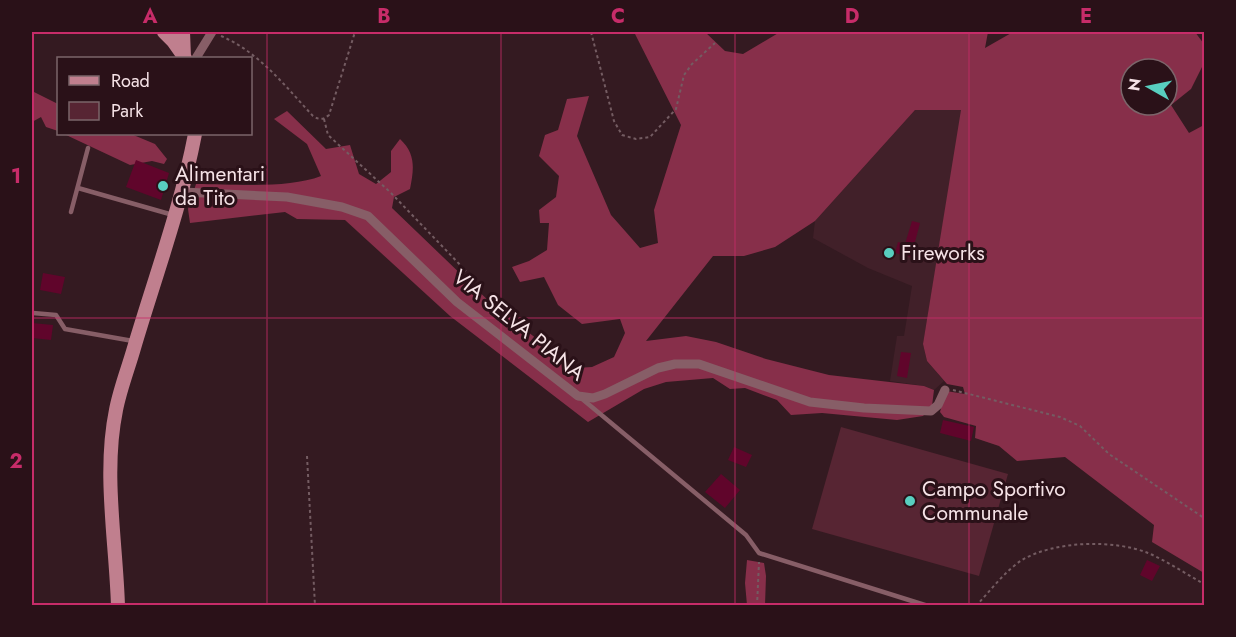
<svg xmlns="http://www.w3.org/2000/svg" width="1236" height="637" viewBox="0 0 1236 637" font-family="Jost,sans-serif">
<rect width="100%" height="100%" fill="#341a21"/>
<path fill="#412029" d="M 915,110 L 962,110 L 923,344 L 927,361 L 944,381 L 934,390 L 924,386 L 890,381 L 897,336 L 904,336 L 912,286 L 868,268 L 813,238 L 815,221 Z"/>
<path fill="#572533" d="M 841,427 L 1008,474 L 979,576 L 812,529 Z"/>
<path fill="#872f4a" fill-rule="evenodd" d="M 634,32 L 705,32 L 725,51 L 743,54 L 780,32 L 988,32 L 985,48 L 1013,32 L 1195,32 L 1204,44 L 1204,63 L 1191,89 L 1171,105 L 1189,133 L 1204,125 L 1204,573 L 1152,542 L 1154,525 L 1065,457 L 1017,461 L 999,446 L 975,438 L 976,426 L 944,417 L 940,412 L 946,391 L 965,394 L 963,387 L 947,384 L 927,361 L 923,344 L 961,110 L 915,110 L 815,221 L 775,247 L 744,256 L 713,256 L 646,341 L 686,336 L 716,342 L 766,359 L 829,375 L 924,386 L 934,390 L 932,406 L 923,416 L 897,420 L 822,413 L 791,415 L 777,400 L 745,388 L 730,389 L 713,378 L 666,382 L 644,389 L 588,422 L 450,316 L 345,220 L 297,219 L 285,212 L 190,223 L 188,209 L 196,184 C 231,184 288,189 321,176 L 307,144 L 274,119 L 287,111 L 326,149 L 350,145 L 359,174 L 376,184 L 391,172 L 391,151 L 400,139 C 416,154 414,169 410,189 L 394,197 L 392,208 L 494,306 L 575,368 L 592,367 L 614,357 L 625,333 L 620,319 L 582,324 L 558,305 L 544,277 L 520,282 L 512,267 L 529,261 L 547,250 L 549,223 L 540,223 L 539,210 L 556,197 L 559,176 L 539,156 L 545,135 L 558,130 L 567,99 L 589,96 L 577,136 L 611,215 L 640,248 L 658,243 L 654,210 L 681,125 ZM 1131,69 L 1167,69 L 1167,105 L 1131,105 Z
M 32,91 L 58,104 L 58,131 L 46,127 L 41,117 L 32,122 Z
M 64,134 L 131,134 L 155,144 L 167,159 L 164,164 L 152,161 L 130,165 Z
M 747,560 L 764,563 L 766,576 L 765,605 L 747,605 L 745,583 Z"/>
<path fill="#60052b" d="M 136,160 L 169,173 L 161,200 L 126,187 Z
M 912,221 L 920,223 L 911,257 L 895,253 L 898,242 L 905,244 Z
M 43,273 L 65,277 L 61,294 L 40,290 Z
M 32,323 L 53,325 L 51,340 L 32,338 Z
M 901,352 L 911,353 L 907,378 L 897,376 Z
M 943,420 L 974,427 L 971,441 L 940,433 Z
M 734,447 L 752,455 L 746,467 L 728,460 Z
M 721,474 L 740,490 L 725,508 L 705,492 Z
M 1147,560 L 1160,566 L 1152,581 L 1140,575 Z"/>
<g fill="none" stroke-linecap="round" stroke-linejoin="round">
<path stroke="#745c62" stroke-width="2" stroke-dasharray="3 3" stroke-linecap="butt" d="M 591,32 L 614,121 L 622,135 L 636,139 L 650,137 L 676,109 L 684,75 L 692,64 L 715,43
M 221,36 C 259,52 286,87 313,116 C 319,120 323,120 329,115 L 355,32
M 324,119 L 328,135 L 391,193 L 466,271
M 953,390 L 1060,417 L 1080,426 L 1109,454 L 1204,518
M 307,456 L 315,606
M 757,606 L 759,562
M 976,606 C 990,591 1005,571 1022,560 C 1054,541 1113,539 1148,553 C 1167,561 1186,574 1204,584"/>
<path stroke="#875e67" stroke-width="4.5" d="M 78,188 L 173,215
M 71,212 L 88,148
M 33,313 L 56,315 L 65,329 L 133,341
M 581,398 L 746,535 L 759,553 L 928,606"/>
<path stroke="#875e67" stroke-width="9" d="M 196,58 L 212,32
M 183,192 L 287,197 L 342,207 L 368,216 L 457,302 L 578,396 L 593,398 L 605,394 L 658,368 L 675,364 L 699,364 L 810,402 L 864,408 L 931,411 L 938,405 L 945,390"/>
<path stroke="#c07f8e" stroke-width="14" d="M 164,32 L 173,41 L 185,58
M 183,32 L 184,57
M 118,606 C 116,541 103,473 116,410 C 120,389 128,369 134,348 C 155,277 181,207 195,134"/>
</g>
<path fill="none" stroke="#c72c69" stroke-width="1.5" stroke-opacity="0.55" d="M 267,32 L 267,606M 501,32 L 501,606M 735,32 L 735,606M 969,32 L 969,606M 32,318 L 1204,318"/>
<g fill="#58cebf" stroke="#2a1118" stroke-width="2">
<circle cx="163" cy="186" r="6"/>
<circle cx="889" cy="253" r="6"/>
<circle cx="910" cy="501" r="6"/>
</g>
<g text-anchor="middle" stroke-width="6" stroke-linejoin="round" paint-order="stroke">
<g font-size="21" fill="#f5e2e6" stroke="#2a1118" text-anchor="start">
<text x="175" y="181">Alimentari<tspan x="175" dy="24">da Tito</tspan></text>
<text x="901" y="260">Fireworks</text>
<text x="922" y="496">Campo Sportivo<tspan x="922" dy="24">Communale</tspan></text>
</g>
<g font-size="21" fill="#f5e2e6" stroke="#2a1118">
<text transform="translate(519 325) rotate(39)" y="7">VIA SELVA PIANA</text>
</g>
</g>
<rect width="1236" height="637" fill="none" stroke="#2a1118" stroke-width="66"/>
<rect x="57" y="57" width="195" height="78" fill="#2a1118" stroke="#7b656a" stroke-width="1.5"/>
<rect x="69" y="76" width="30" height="9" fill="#c07f8e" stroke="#7b656a" stroke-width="1.5"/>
<text x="111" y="87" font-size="18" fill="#f5e2e6">Road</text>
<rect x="69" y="102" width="30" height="18" fill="#572533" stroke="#7b656a" stroke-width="1.5"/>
<text x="111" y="117" font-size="18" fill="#f5e2e6">Park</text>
<g transform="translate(1149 87) rotate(279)"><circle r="28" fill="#2a1118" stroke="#7b656a" stroke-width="1.5"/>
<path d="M0-4.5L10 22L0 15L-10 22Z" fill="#58cebf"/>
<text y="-9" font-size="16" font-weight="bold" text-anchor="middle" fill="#f5e2e6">N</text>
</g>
<rect x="33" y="33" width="1170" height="571" fill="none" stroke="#c72c69" stroke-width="2"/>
<g font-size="20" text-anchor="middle" font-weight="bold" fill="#c72c69">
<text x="150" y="23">A</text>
<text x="384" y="23">B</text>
<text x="618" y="23">C</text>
<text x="852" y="23">D</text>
<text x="1086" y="23">E</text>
<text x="16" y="183">1</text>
<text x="16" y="468">2</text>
</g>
</svg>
